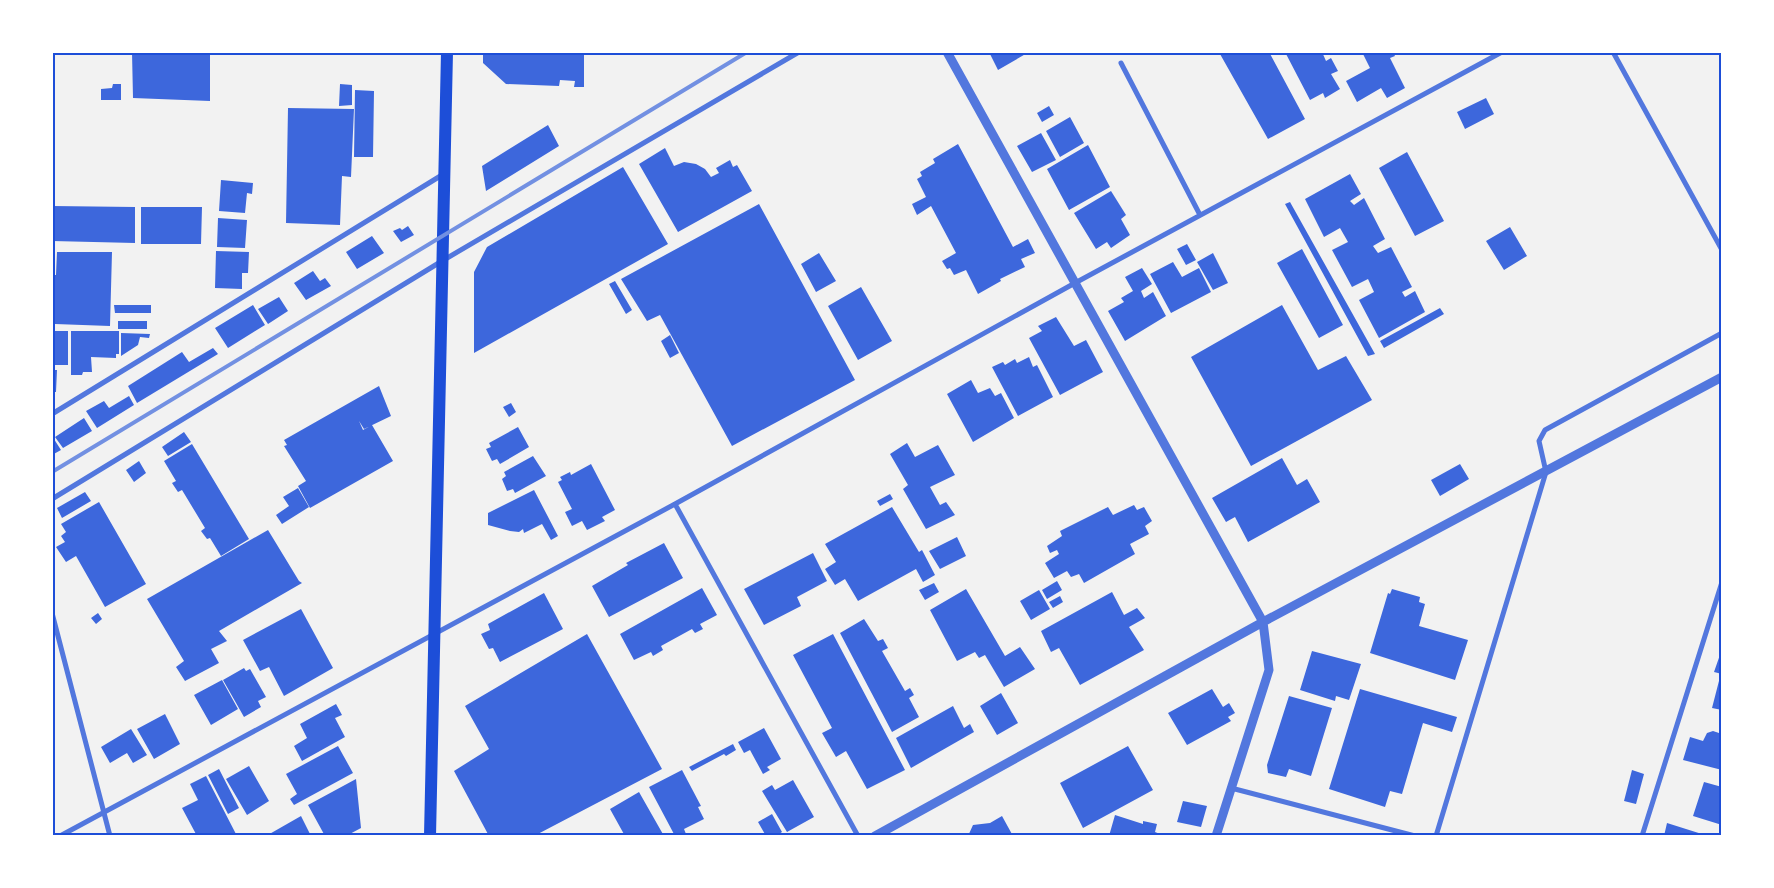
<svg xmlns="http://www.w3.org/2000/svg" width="1774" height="888" viewBox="0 0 1774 888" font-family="'Fira Sans',sans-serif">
<rect width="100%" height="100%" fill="#f2f2f2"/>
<path fill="#3d67dc" d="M 132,52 L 210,52 L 210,101 L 133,98 Z
M 483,52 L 584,52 L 584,87 L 574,87 L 575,81 L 560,80 L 559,86 L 506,84 L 483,63 Z
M 989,52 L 1029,52 L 998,70 Z
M 1223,52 L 1269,52 L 1305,119 L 1268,139 L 1220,54 Z
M 1285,52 L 1322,52 L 1326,61 L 1331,58 L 1338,71 L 1331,74 L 1340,89 L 1325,98 L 1323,93 L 1310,100 Z
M 1362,52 L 1393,52 L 1395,56 L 1390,58 L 1405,88 L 1387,98 L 1381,88 L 1357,102 L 1346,81 L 1370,68 Z
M 113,84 L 121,84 L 121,100 L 101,100 L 101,89 L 112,88 Z
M 340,84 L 352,85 L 352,105 L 339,106 Z
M 355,90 L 374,91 L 373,157 L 354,157 Z
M 1486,98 L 1494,114 L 1465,129 L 1457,112 Z
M 1049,106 L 1054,115 L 1042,122 L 1037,113 Z
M 288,108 L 354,109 L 351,177 L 342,176 L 340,225 L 286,223 Z
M 1070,117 L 1084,143 L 1060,157 L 1046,131 Z
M 548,125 L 559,146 L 486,191 L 482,166 Z
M 1041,133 L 1056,160 L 1032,172 L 1017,146 Z
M 958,144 L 1013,247 L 1028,239 L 1035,253 L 1021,259 L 1025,267 L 1000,279 L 1001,281 L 978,294 L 966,270 L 954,275 L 950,268 L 947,269 L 942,261 L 956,253 L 931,206 L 917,215 L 912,204 L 926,197 L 917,179 L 922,176 L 920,172 L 935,163 L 933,159 Z
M 1088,145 L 1110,187 L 1069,210 L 1047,169 Z
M 665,148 L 674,166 L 684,162 L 696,164 L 705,169 L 711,177 L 719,173 L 716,168 L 730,160 L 733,167 L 737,165 L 752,191 L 678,232 L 639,164 Z
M 1407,152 L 1444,221 L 1415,236 L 1379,168 Z
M 623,167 L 668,244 L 474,353 L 474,272 L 487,247 Z
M 1350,174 L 1361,194 L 1350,201 L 1354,205 L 1364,198 L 1385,239 L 1373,246 L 1378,253 L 1391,247 L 1412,287 L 1402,292 L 1405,297 L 1415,291 L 1425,312 L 1379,338 L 1359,300 L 1374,292 L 1368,279 L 1352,287 L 1332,250 L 1348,242 L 1340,228 L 1324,237 L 1305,199 Z
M 221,180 L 253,183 L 252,194 L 247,193 L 245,213 L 219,211 Z
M 1111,191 L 1126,215 L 1121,219 L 1130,235 L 1111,248 L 1107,242 L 1096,249 L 1074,213 Z
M 1290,202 L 1375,354 L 1368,356 L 1285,204 Z
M 759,204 L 855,380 L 732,446 L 660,315 L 647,321 L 621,279 Z
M 52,206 L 135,207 L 135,243 L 52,241 Z
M 141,207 L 202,207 L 201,244 L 141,244 Z
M 218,218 L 247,220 L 245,248 L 217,247 Z
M 408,226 L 414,235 L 401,242 L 393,231 L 400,228 L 402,230 Z
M 1510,227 L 1527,256 L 1504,270 L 1486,241 Z
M 372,236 L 384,253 L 357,269 L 346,252 Z
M 1187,244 L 1196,260 L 1186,265 L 1177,249 Z
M 1302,249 L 1343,325 L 1319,338 L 1277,263 Z
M 216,251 L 249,252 L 248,273 L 242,273 L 242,289 L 215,288 Z
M 57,252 L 112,252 L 110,326 L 55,324 L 55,314 L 52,314 L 52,275 L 56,275 Z
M 819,253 L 836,281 L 816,292 L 801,264 Z
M 1213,253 L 1228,283 L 1213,290 L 1197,262 Z
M 1173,262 L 1182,277 L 1199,268 L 1211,292 L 1171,313 L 1150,274 Z
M 1142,268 L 1152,284 L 1141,291 L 1144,298 L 1153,292 L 1166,316 L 1125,341 L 1108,311 L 1124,302 L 1121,298 L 1133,291 L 1125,277 Z
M 313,271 L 320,281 L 325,278 L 331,286 L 306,300 L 294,283 Z
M 615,281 L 632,310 L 626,314 L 609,284 Z
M 861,287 L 892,341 L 858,360 L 828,306 Z
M 279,297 L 288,311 L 268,324 L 258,309 Z
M 114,305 L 151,305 L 151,313 L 115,313 Z
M 253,305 L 265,325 L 228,348 L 215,328 Z
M 1282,305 L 1318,370 L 1346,356 L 1372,400 L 1251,466 L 1191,357 Z
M 1440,308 L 1444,314 L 1384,348 L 1380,341 Z
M 1056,317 L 1074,346 L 1086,340 L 1103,372 L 1060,395 L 1029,338 L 1042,331 L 1038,326 Z
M 118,321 L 147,321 L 147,329 L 118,329 Z
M 52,331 L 68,331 L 68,365 L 52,365 Z
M 71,331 L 119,331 L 119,354 L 116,354 L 116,358 L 91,357 L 92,372 L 83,372 L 82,375 L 71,375 Z
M 121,333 L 150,334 L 149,338 L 140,337 L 138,345 L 121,356 Z
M 670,335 L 679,353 L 670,358 L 661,341 Z
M 213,348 L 218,354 L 137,403 L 128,386 L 182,352 L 189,362 Z
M 1029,357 L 1033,367 L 1037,365 L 1053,397 L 1018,416 L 992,367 L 1003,362 L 1005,365 L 1015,359 L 1017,363 Z
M 52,370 L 57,370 L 56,392 L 52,392 Z
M 971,380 L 978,393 L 990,388 L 995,396 L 1001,393 L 1014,418 L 973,442 L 947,394 Z
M 379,386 L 391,416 L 364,429 L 359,421 L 363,430 L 372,425 L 393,461 L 310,508 L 298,486 L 306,481 L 284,446 L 287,445 L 284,440 Z
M 129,396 L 134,405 L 97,428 L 86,411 L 104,401 L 109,408 Z
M 511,403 L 516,412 L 509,417 L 503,407 Z
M 84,418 L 92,431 L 63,448 L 55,437 Z
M 518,427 L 529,447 L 500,464 L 497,459 L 492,461 L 486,449 L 491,447 L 489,443 Z
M 184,432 L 191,442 L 168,456 L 162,447 Z
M 52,436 L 61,450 L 52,455 Z
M 907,443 L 915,457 L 938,445 L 955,475 L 930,487 L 940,505 L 946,502 L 955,515 L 926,529 L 903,489 L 908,485 L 890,454 Z
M 192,444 L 249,539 L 221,556 L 210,538 L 207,539 L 201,531 L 205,528 L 182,490 L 178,492 L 172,483 L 176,481 L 164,461 Z
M 533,456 L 546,476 L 515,493 L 513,489 L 507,491 L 502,479 L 506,476 L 504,472 Z
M 1282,458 L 1297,485 L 1307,479 L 1320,502 L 1248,542 L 1235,517 L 1226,522 L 1212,498 Z
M 139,461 L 146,473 L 134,482 L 126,470 Z
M 591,464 L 615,510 L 602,517 L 605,521 L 587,530 L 582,521 L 572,526 L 565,512 L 572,509 L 558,482 L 562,480 L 560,477 L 570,472 L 571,475 Z
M 1460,464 L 1469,479 L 1440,496 L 1431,480 Z
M 298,488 L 309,507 L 282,524 L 276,515 L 289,506 L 283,497 Z
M 534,490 L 558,536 L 551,540 L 542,524 L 524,533 L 523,529 L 519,532 L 510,531 L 488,525 L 488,513 Z
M 85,492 L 91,501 L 62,518 L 57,508 Z
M 890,494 L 893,499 L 880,506 L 877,501 Z
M 99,502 L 146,584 L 105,607 L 76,556 L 66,562 L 56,547 L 65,542 L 61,536 L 66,532 L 61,524 Z
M 1134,505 L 1137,510 L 1144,507 L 1152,521 L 1145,526 L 1149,534 L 1130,544 L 1135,554 L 1084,583 L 1079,574 L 1071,577 L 1067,571 L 1054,578 L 1045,563 L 1059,554 L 1057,550 L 1050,553 L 1047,546 L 1062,536 L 1060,531 L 1108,507 L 1113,515 Z
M 892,507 L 919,552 L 922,550 L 935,575 L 923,582 L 916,569 L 858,601 L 845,579 L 835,585 L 825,569 L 836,562 L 825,544 Z
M 268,530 L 299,581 L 302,583 L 219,631 L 227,641 L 211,649 L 219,663 L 185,681 L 176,667 L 184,661 L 147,599 Z
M 957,537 L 966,556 L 940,569 L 929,551 Z
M 664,543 L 683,578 L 609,617 L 592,586 L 628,565 L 626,563 Z
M 813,553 L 827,581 L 797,597 L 801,606 L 764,625 L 744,589 Z
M 1057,581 L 1062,590 L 1047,599 L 1042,590 Z
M 934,583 L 939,592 L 925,600 L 919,590 Z
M 702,588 L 717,615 L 700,624 L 703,629 L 695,633 L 692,629 L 661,646 L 663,650 L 653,656 L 651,652 L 634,660 L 620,634 Z
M 966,589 L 1005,656 L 1020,647 L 1035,669 L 1004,687 L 985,655 L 979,658 L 975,652 L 957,661 L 930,610 Z
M 1392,589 L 1420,597 L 1419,602 L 1425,604 L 1419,626 L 1468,640 L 1455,680 L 1370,653 L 1388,593 L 1390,594 Z
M 1039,590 L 1050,609 L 1031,620 L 1020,601 Z
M 1112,592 L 1124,615 L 1137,608 L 1145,618 L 1129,627 L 1144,650 L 1080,685 L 1059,648 L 1051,652 L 1041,631 Z
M 544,593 L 563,629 L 500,662 L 493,648 L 489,649 L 481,634 L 490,630 L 488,624 Z
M 1060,596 L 1063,602 L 1053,608 L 1049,602 Z
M 301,609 L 333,668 L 284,696 L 269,667 L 260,671 L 243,640 Z
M 98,613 L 102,619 L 96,624 L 91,618 Z
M 864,619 L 878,641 L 883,639 L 888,648 L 882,651 L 905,691 L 910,688 L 914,695 L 909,698 L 919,717 L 892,732 L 840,633 Z
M 587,634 L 662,769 L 534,836 L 489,836 L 454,771 L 489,749 L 465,706 Z
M 833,634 L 905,770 L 867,789 L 846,751 L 836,757 L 822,733 L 832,728 L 793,655 Z
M 1722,649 L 1722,674 L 1714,672 Z
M 1312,651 L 1361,664 L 1349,700 L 1336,696 L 1335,701 L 1300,690 Z
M 244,668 L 246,671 L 250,669 L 266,697 L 258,701 L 261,707 L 244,717 L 223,680 Z
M 1720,677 L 1722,678 L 1722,710 L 1712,708 Z
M 222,680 L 238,709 L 211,725 L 194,695 Z
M 1212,689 L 1223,707 L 1229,703 L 1235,713 L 1228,717 L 1231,721 L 1187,745 L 1168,713 Z
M 1360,689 L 1457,717 L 1452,732 L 1423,723 L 1402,794 L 1390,791 L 1385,807 L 1329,789 Z
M 1001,693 L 1018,723 L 997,735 L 980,706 Z
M 1289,696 L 1332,708 L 1311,776 L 1289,769 L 1286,777 L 1268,773 L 1267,765 Z
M 336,704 L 342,715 L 335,718 L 345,737 L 302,761 L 294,746 L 307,738 L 300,724 Z
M 953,706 L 964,728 L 970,724 L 974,732 L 911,768 L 896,738 Z
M 165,714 L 180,744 L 154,759 L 137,729 Z
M 764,728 L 781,759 L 767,767 L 770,770 L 763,774 L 750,750 L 744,753 L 738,742 Z
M 131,729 L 147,755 L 133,763 L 127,753 L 110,763 L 101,747 Z
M 1713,731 L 1722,734 L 1722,770 L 1683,760 L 1690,737 L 1703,741 L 1707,733 Z
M 733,744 L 736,750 L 726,756 L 724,754 L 692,771 L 689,767 Z
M 338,746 L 353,773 L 294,805 L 290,799 L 297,794 L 286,774 Z
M 1128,746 L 1153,790 L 1083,828 L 1060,783 Z
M 249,766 L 269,801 L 247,815 L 226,779 Z
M 219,769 L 239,808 L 228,814 L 208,775 Z
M 682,770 L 701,806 L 698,807 L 704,819 L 684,829 L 686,834 L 675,836 L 649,787 Z
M 1632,770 L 1644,774 L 1636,804 L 1624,801 Z
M 206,776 L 237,836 L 197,836 L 182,808 L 198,800 L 190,784 Z
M 356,779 L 361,828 L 346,836 L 325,836 L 308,805 Z
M 793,780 L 814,817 L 787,832 L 762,791 L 772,785 L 775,790 Z
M 1704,782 L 1722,787 L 1722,825 L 1693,816 Z
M 639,792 L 664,836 L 625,836 L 610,809 Z
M 1183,801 L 1207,806 L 1201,827 L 1177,822 Z
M 772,814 L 782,832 L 776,836 L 766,836 L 758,822 Z
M 1115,815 L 1143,824 L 1143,821 L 1157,824 L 1155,832 L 1165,836 L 1109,836 Z
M 301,816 L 311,836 L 266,836 Z
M 1002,816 L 1013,836 L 968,836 L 973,825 L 990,823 Z
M 1667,823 L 1705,835 L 1705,836 L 1664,836 Z"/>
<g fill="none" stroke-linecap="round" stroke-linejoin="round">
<path stroke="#5277de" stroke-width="5" d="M 1613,52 L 1722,250
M 1121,63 L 1200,215
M 52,414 L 442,175
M 52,499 L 442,261 L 799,52
M 675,504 L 858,836
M 52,613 L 110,836
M 1231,788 L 1415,836
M 60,836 L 675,504 L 1075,283 L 1502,52
M 1436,836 L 1546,472 L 1539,441 L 1545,430 L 1722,333
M 1642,836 L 1722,582"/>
<path stroke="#5277de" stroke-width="9" d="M 947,52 L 1263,622 L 1269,670 L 1216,836
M 875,836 L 1263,622 L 1722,377"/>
<path stroke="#1d4ed8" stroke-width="12" d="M 430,836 L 447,52"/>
<path stroke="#7290e2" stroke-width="4" d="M 52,472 L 747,52"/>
</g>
<rect width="1774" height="888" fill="none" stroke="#ffffff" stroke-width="108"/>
<rect x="54" y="54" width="1666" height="780" fill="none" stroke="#1d4ed8" stroke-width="2"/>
</svg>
